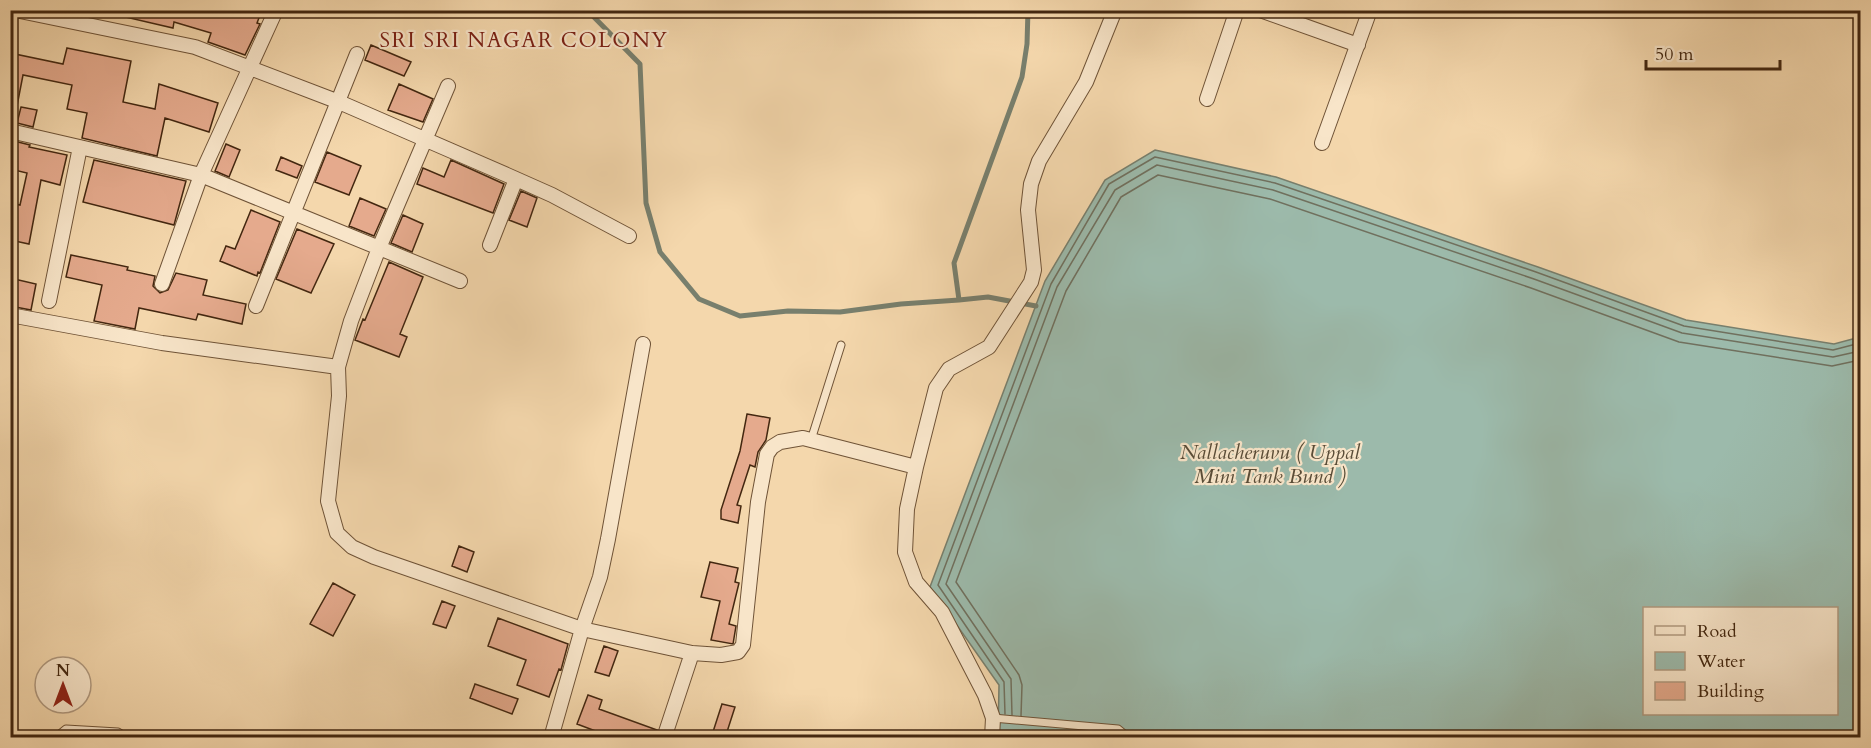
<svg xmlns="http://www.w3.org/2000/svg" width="1871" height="748" viewBox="0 0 1871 748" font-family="Cardo,serif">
<rect width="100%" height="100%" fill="#f4d7ac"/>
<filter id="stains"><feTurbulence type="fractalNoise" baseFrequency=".00333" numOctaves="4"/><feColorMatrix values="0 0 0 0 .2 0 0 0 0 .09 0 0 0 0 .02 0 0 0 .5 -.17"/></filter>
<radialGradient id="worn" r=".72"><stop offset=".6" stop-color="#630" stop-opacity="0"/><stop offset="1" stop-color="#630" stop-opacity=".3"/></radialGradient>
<path fill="#9cbaab" stroke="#787f6d" stroke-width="1.5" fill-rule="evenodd" d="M 1155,150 L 1276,177 L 1538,267 L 1686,320 L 1834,344 L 1860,337 L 1860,737 L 998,737 L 999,685 L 930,587 L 1045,281 L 1105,180 ZM 1644,608 L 1836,608 L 1836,714 L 1644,714 Z"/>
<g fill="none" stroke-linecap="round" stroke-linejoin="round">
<path stroke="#70705e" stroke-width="1.5" d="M 1005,714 L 1004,682 L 938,585 L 1051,284 L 1109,184 L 1155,157 L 1275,183 L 1536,272 L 1684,326 L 1833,350 L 1860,343
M 1012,715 L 1011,679 L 946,584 L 1057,287 L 1115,190 L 1157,165 L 1273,190 L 1534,279 L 1682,333 L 1833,357 L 1860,351
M 1021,716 L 1022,685 L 1019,675 L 956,582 L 1066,291 L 1121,197 L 1158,175 L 1270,199 L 1531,288 L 1679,342 L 1832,366 L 1860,360"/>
<path stroke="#787f6d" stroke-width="5" d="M 587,10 L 640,64 L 646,203 L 660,252 L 699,299 L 740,316 L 788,311 L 840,312 L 901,304 L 959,300
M 1028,10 L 1027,44 L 1022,77 L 954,263 L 959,300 L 988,297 L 1036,306"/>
</g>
<path fill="#e5aa8d" stroke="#432710" stroke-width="1.5" d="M 121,10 L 262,10 L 257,23 L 260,24 L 245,55 L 208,42 L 211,33 L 174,22 L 173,28 L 121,16 Z
M 371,45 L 411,62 L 404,76 L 365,60 Z
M 67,48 L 131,61 L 123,102 L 155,109 L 159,84 L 218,103 L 209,132 L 165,118 L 157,156 L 82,138 L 87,113 L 67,109 L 72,85 L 23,75 L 17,106 L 10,106 L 10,53 L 63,64 Z
M 399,84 L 433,99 L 423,122 L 388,110 Z
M 21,107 L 37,110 L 33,127 L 17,123 Z
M 14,141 L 30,145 L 29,147 L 67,155 L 60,185 L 41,180 L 29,244 L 10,240 L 10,203 L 20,205 L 27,173 L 10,169 L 10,155 Z
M 226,144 L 240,150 L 229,177 L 215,171 Z
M 327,152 L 361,166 L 349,195 L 315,182 Z
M 281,157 L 302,166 L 297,178 L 276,170 Z
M 94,160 L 186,181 L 174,225 L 83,202 Z
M 451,160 L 504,184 L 493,213 L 417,184 L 423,168 L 444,177 Z
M 521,191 L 537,198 L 527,227 L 509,220 Z
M 360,198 L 386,209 L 374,236 L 349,226 Z
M 251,210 L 280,222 L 260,273 L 258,272 L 257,276 L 220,261 L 226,246 L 235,249 Z
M 403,215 L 423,224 L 412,252 L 391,243 Z
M 297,229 L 334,244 L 311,293 L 276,279 Z
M 71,255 L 128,267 L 127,270 L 155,276 L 153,286 L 160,293 L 168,290 L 176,273 L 207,280 L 203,295 L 246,304 L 242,324 L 198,314 L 196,320 L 139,308 L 135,329 L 94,321 L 102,285 L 66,277 Z
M 389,262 L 423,277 L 400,334 L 407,337 L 399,357 L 355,340 L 363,319 L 365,320 Z
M 10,278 L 36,284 L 31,310 L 10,306 Z
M 747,414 L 770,418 L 766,440 L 758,452 L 755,467 L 750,465 L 737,505 L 741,506 L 738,523 L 721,519 L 721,510 L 740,451 Z
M 459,546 L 474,552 L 467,572 L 452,566 Z
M 710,562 L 738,568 L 735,582 L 739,583 L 729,624 L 736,626 L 733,644 L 711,640 L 720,601 L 701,597 Z
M 333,583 L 355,595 L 333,636 L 310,624 Z
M 442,601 L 455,606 L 446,628 L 433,624 Z
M 498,618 L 568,644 L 561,670 L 559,669 L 549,697 L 517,685 L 526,660 L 488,646 Z
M 604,646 L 618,651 L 609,676 L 595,672 Z
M 475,684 L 518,699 L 512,714 L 470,698 Z
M 588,695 L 602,700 L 599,709 L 657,730 L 655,738 L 614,738 L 577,724 Z
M 722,704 L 735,707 L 725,738 L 711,738 Z"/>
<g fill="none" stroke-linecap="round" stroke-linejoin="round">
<defs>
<path id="service" d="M 811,440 L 841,345
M 993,718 L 1118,729 L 1129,738
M 55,738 L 66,729 L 118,732 L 127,738"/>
<path id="minor" d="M 15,10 L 195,47 L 339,102 L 507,175 L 552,195 L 629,236
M 1260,10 L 1358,45
M 448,86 L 379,248 L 351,321 L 338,367 L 339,396 L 328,501 L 337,533 L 352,547 L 374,557 L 582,629 L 692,653 L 721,655 L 738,652 L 743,645 L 758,502 L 767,454 L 772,447 L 780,442 L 803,438 L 916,467 L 936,388 L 949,369 L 989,347 L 1031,282 L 1034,270 L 1028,210 L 1031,184 L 1039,161 L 1086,82 L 1115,10
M 1207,99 L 1237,10
M 10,131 L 201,175 L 460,281
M 1322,143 L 1370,10
M 490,245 L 516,179
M 162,284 L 201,175 L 276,10
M 49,301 L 80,147
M 256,306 L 357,54
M 10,315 L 162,343 L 338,367
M 916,467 L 907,509 L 905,552 L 916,582 L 942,612 L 985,695 L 993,718 L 992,738
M 551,738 L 582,629 L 600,577 L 608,539 L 643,344
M 664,738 L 692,653"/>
</defs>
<use href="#service" stroke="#6f5337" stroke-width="9"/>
<use href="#minor" stroke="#6f5337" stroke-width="16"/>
<use href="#service" stroke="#f8e5c9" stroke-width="7"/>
<use href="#minor" stroke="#f8e5c9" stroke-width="14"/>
</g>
<g text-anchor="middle" stroke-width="4.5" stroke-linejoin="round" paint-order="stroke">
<g font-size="21" letter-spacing="1.5" fill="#7a1f14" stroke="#f8e5c9">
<text x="524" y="47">SRI SRI NAGAR COLONY</text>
</g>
<g font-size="21" font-style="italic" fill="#594c37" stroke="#f8e5c9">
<text x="1270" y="459">Nallacheruvu ( Uppal<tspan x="1270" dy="24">Mini Tank Bund )</tspan></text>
</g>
</g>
<rect width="1871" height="748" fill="none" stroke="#f4d7ac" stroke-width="36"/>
<rect x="12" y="12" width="1847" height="724" fill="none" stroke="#432710" stroke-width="3"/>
<rect x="18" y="18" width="1835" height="712" fill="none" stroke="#432710" stroke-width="1.5"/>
<rect x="1643" y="607" width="195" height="108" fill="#f8e5c9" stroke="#b0997f" stroke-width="1.5"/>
<rect x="1655" y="626" width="30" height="9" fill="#f8e5c9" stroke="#b0997f" stroke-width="1.5"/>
<text x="1697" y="637" font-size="18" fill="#432710">Road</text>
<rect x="1655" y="652" width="30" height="18" fill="#9cbaab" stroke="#b0997f" stroke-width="1.5"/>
<text x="1697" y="667" font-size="18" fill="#432710">Water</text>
<rect x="1655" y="682" width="30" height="18" fill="#e5aa8d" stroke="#b0997f" stroke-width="1.5"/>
<text x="1697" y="697" font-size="18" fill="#432710">Building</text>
<g transform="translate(63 685)"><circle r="28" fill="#f8e5c9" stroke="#b0997f" stroke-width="1.5"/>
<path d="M0-4.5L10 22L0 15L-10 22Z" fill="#8f2418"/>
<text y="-9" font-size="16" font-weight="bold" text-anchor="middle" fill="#432710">N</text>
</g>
<path d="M1646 60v9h134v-9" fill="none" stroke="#432710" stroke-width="3"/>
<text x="1655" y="60" font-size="18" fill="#432710" stroke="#f8e5c9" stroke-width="4.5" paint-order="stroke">50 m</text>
<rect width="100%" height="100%" filter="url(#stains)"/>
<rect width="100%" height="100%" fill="url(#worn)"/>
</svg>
